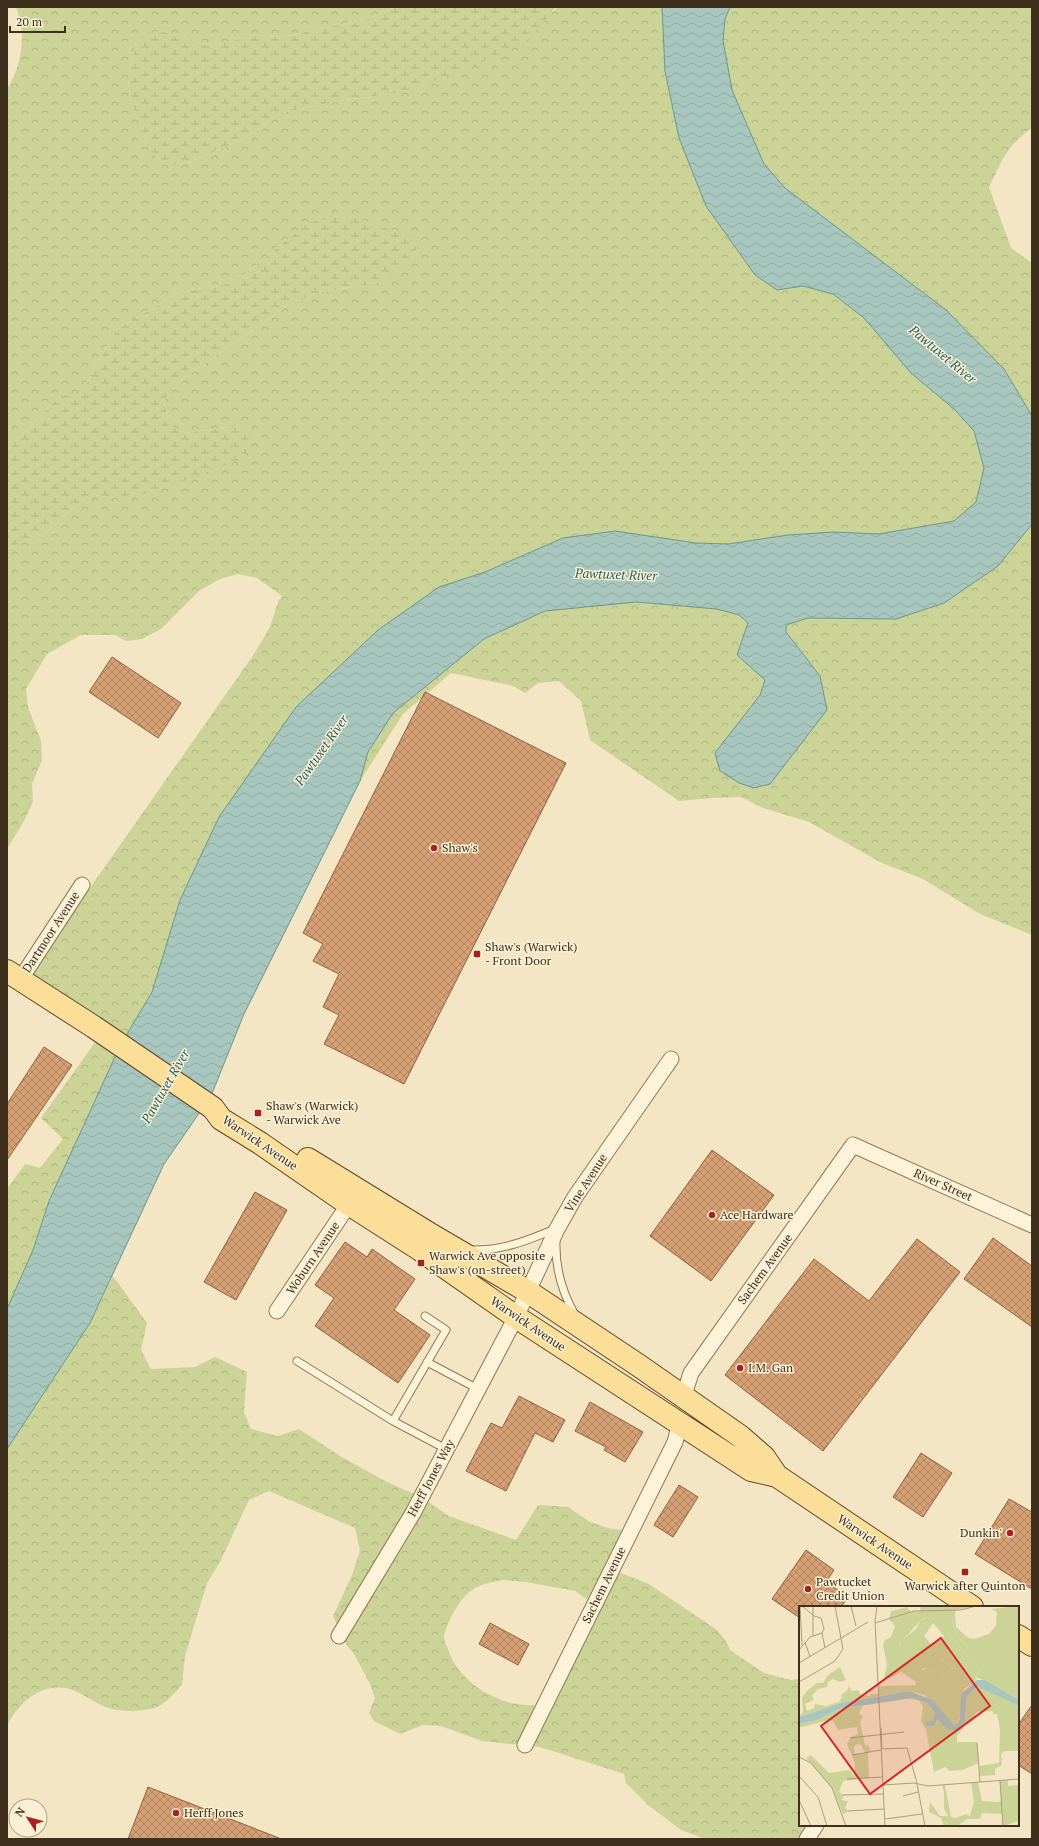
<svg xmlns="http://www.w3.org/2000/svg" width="1039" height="1846" viewBox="0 0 1039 1846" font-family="'PT Serif',serif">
<defs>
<pattern id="forest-crowns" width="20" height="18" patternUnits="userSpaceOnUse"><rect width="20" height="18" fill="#cbd496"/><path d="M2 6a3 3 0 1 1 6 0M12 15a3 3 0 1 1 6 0" fill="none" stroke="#afb681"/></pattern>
<pattern id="wetland-marsh" width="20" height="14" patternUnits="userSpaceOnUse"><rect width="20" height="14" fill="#cbd496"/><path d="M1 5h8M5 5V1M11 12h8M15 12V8" fill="none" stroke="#afb681"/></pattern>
<pattern id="water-waves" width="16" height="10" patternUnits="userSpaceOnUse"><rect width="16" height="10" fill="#a6c6be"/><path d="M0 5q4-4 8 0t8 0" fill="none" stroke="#90aaa3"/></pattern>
<pattern id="building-cross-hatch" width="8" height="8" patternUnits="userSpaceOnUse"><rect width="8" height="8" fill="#d6a075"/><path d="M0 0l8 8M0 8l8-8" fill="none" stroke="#af835f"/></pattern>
</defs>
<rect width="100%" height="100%" fill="#f4e6c4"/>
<path fill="url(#forest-crowns)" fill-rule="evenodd" d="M 16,7 L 394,7 L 368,19 L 281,37 L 256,35 L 210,46 L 161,31 L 136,43 L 128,78 L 130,100 L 149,148 L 184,164 L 240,141 L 281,113 L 344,100 L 400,93 L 556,10 L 556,7 L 662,7 L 665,71 L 679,138 L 706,206 L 755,275 L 777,290 L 803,286 L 833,294 L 864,318 L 911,373 L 954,409 L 974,431 L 984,468 L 976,502 L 954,521 L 879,534 L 833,532 L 788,535 L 728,544 L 696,543 L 615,531 L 439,587 L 378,630 L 296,707 L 180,900 L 152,992 L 120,1046 L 49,1201 L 33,1250 L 7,1309 L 7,1189 L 25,1164 L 40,1168 L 63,1139 L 41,1118 L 101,1034 L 26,979 L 252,657 L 270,627 L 278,602 L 282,596 L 257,578 L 238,574 L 220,579 L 199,591 L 161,629 L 142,639 L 126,641 L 115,635 L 81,635 L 47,654 L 26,689 L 28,707 L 41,741 L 42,760 L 32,784 L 33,802 L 24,821 L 7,849 L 7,549 L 45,533 L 90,494 L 113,498 L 239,426 L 186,433 L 169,425 L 164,401 L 179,382 L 285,307 L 317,293 L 389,281 L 309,222 L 243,275 L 225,284 L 180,292 L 117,329 L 80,395 L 61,395 L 7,450 L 7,89 C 22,65 27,34 16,7 Z
M 730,7 L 1032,7 L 1032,128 C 1007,145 1002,161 989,187 L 1011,248 L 1032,263 L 1032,416 L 1004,369 L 946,310 L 785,188 L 764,164 L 732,90 L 723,40 L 725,19 Z
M 1032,524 L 1032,935 L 980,914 L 923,879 L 882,863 L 809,822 L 763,808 L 741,797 L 712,798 L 679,801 L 590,740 L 581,701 L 559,681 L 538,683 L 525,693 L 513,686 L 451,673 L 403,714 L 360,781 L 368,752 L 393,713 L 484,639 L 545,611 L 636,602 L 717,609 L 739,615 L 748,623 L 737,655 L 765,680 L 760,695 L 715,753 L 820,676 L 786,632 L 786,625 L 808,618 L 896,619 L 998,566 Z
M 113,1276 L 147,1323 L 141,1350 L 151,1369 L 195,1367 L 215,1357 L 247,1372 L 244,1412 L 251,1429 L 278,1436 L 299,1429 L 340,1456 L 387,1482 L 421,1497 L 449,1516 L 516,1540 L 538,1505 L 568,1507 L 590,1522 L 611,1529 L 629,1530 L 613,1570 L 649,1584 L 717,1630 L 726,1641 L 730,1650 L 764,1673 L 791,1680 L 798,1679 L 800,1682 L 800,1825 L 824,1825 L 815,1839 L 705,1839 L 681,1830 L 648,1805 L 626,1783 L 624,1774 L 540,1747 L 482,1741 L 441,1726 L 423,1725 L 400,1734 L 374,1721 L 369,1713 L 375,1698 L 370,1684 L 353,1652 L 347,1646 L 333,1616 L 352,1575 L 360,1550 L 355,1528 L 269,1491 L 249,1500 L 220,1562 L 207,1583 L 185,1656 L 182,1685 C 175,1692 165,1705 154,1708 C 143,1711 129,1712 117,1710 C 101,1708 88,1696 73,1690 C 44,1680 19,1701 7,1726 L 7,1449 L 90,1323 ZM 503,1580 L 525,1582 L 575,1591 L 592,1603 L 541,1706 C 531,1705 520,1705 511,1703 C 484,1696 456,1676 448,1649 C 447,1646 444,1641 444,1637 C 445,1629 450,1618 454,1612 C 468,1588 476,1585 503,1580 Z"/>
<path fill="url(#wetland-marsh)" d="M 394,7 L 556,7 L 527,41 L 465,70 L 400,93 L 344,100 L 281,113 L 240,141 L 184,164 L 162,165 L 149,148 L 130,100 L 128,78 L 136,43 L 145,34 L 161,31 L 210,46 L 256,35 L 281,37 L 368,19 Z
M 348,216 L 417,238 L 419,243 L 412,257 L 389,281 L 317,293 L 285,307 L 179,382 L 164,401 L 169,425 L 186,433 L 239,426 L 248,434 L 249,449 L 242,459 L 151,493 L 113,498 L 90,494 L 45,533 L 7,549 L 7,450 L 61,395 L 80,395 L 117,329 L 180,292 L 225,284 L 243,275 L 309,222 Z"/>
<path fill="url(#water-waves)" stroke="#6c968c" d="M 662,7 L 730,7 L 725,19 L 723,40 L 732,90 L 764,164 L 785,188 L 946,310 L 1004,369 L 1032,416 L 1032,524 L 998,566 L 944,603 L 896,619 L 808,618 L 786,625 L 786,632 L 820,676 L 827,710 L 770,784 L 754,788 L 739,783 L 720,771 L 715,753 L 760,695 L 765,680 L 737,655 L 748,623 L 739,615 L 717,609 L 636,602 L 545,611 L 484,639 L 393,713 L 368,752 L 360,781 L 244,1014 L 211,1096 L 164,1164 L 90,1323 L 7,1449 L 7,1309 L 33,1250 L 49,1201 L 120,1046 L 152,992 L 180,900 L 219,817 L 296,707 L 378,630 L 439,587 L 485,572 L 563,538 L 615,531 L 696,543 L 728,544 L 788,535 L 833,532 L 879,534 L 954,521 L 976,502 L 984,468 L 974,431 L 954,409 L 911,373 L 864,318 L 833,294 L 803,286 L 777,290 L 755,275 L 706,206 L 679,138 L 665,71 Z"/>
<path fill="url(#building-cross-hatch)" stroke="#945f3a" d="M 112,657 L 181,703 L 158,738 L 89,692 Z
M 425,692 L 566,763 L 404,1084 L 324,1044 L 339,1015 L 323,1007 L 339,974 L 313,961 L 323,944 L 303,933 Z
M 44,1047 L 72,1065 L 7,1160 L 7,1104 Z
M 712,1150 L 774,1195 L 711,1281 L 650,1236 Z
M 255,1192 L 287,1210 L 236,1300 L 204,1282 Z
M 993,1238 L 1032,1266 L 1032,1327 L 964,1279 Z
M 917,1239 L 960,1272 L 823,1451 L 725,1375 L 814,1259 L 869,1301 Z
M 345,1242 L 367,1257 L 372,1249 L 415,1279 L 394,1310 L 430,1335 L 398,1383 L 315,1326 L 334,1298 L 315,1285 Z
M 519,1396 L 565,1420 L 553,1442 L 535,1433 L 506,1491 L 466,1471 L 491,1423 L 502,1428 Z
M 590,1402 L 643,1432 L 625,1462 L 604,1450 L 606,1447 L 575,1431 Z
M 921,1453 L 952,1473 L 923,1517 L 893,1497 Z
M 679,1485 L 698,1497 L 673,1537 L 654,1525 Z
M 1009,1499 L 1032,1512 L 1032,1589 L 975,1554 Z
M 806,1550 L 834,1570 L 826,1582 L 848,1597 L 841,1607 L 800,1607 L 800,1618 L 772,1599 Z
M 490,1623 L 529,1644 L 518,1665 L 479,1644 Z
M 1032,1705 L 1032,1774 L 1018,1765 L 1018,1725 Z
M 148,1787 L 279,1838 L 278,1839 L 128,1839 Z"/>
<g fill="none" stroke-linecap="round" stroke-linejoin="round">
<defs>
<path id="lane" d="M 556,1241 C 555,1268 562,1292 575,1315
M 469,1250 C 502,1251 526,1241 555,1229
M 297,1361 L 393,1421 L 446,1330 L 425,1316
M 427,1362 L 478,1389
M 393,1421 L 446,1449"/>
<path id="street" d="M 20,980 L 82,885
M 277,1311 L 349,1204
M 683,1398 L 691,1373 L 853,1145 L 1032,1225
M 339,1636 L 413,1513 L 516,1317 L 557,1229 L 575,1197 L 671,1059
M 525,1745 L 675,1442 L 680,1423
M 807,1839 L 816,1825"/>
<path id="primary" d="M 7,971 L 94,1027 L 213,1108 L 221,1119 L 260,1143 L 341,1199 L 419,1249 L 516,1317 L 751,1470 L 777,1476
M 308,1159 L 430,1234 L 527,1291 L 638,1365 L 740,1436 L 764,1457 L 777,1476 L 972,1607
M 1018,1636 L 1032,1645"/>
</defs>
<use href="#lane" stroke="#917757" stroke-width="9"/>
<use href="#street" stroke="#917757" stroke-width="17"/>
<use href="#primary" stroke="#5f452c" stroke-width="24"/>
<use href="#lane" stroke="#fdf3d9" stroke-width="7"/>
<use href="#street" stroke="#fdf3d9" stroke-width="15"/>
<use href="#primary" stroke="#fbde98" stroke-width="22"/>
</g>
<g fill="#a8211f" stroke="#faf0d5" stroke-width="1.5">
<circle cx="434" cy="848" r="4"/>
<rect x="473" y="950" width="8" height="8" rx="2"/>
<rect x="254" y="1109" width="8" height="8" rx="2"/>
<circle cx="712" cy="1215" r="4"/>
<rect x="417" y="1259" width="8" height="8" rx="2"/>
<circle cx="740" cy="1368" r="4"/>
<circle cx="1010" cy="1533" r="4"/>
<rect x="961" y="1568" width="8" height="8" rx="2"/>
<circle cx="808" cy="1589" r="4"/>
<circle cx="176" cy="1813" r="4"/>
</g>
<g text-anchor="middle" stroke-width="3" stroke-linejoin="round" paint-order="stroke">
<g font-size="12" fill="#3f2f1d" stroke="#faf0d5" text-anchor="start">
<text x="442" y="852">Shaw's</text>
<text x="485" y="951">Shaw's (Warwick)<tspan x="485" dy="14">- Front Door</tspan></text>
<text x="266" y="1110">Shaw's (Warwick)<tspan x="266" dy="14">- Warwick Ave</tspan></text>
<text x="720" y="1219">Ace Hardware</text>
<text x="429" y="1260">Warwick Ave opposite<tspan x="429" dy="14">Shaw's (on-street)</tspan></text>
<text x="748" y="1372">I.M. Gan</text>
<text x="1002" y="1537" text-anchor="end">Dunkin'</text>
<text x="816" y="1586">Pawtucket<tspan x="816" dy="14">Credit Union</tspan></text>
<text x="965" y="1590" text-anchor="middle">Warwick after Quinton</text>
<text x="184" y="1817">Herff Jones</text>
</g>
<g font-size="12" fill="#3f2f1d" stroke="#faf0d5">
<text transform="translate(51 932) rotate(-57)" y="4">Dartmoor Avenue</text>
<text transform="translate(260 1143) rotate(34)" y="4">Warwick Avenue</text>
<text transform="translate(586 1183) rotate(-57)" y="4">Vine Avenue</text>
<text transform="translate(943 1185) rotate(24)" y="4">River Street</text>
<text transform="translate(313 1258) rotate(-56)" y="4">Woburn Avenue</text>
<text transform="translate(765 1269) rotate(-54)" y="4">Sachem Avenue</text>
<text transform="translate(528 1324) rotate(34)" y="4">Warwick Avenue</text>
<text transform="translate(431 1478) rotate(-62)" y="4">Herff Jones Way</text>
<text transform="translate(875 1542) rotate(34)" y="4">Warwick Avenue</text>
<text transform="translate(604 1585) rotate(-64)" y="4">Sachem Avenue</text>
</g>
<g font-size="13" font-style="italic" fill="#2b615f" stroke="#faf0d5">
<text transform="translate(943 354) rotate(40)" y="5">Pawtuxet River</text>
<text transform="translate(616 574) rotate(2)" y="5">Pawtuxet River</text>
<text transform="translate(321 750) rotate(-55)" y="5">Pawtuxet River</text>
<text transform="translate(165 1086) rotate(-60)" y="5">Pawtuxet River</text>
</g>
</g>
<g transform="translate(799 1606)">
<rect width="220" height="220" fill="#f4e6c4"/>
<path d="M 122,0 L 176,0 L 157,4 L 156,8 L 157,21 L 168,31 L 175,33 L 190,28 L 197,19 L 198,6 L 192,3 L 220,0 L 220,94 L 187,75 L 190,70 L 183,62 L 176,71 L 178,74 L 165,83 L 160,116 L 156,120 L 137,98 L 125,89 L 110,85 L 42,97 L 0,111 L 4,106 L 3,91 L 8,85 L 18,77 L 24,77 L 29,69 L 41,61 L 47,74 L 41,76 L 34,73 L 29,76 L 28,81 L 19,83 L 13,90 L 15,94 L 6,98 L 8,105 L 15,102 L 16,98 L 27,100 L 40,96 L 43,91 L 42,89 L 48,85 L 50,79 L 52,85 L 59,84 L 62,89 L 71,90 L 71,88 L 80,88 L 79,80 L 117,79 L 116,75 L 102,66 L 91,72 L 85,73 L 88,58 L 84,39 L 86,34 L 92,31 L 96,20 L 90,13 L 92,5 L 108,1 L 112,6 L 121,5 ZM 131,11 L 134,13 L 111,35 L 105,47 L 110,53 L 142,63 L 146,71 L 126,62 L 123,65 L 109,60 L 101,37 L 123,13 ZM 153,13 L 158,30 L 169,41 L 177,56 L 173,62 L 170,52 L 147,25 ZM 134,17 L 145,30 L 141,35 L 132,38 L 125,30 ZM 148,44 L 158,57 L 166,59 L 168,65 L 155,63 L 140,52 ZM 175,80 L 184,81 L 220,100 L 220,145 L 206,145 L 202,148 L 203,159 L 196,163 L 196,169 L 181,170 L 180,160 L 200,157 L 201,123 L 198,108 L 194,108 L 194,105 L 177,106 L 174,115 L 168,117 L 158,130 L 158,136 L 178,136 L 180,157 L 163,164 L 151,165 L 146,161 L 135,166 L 127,124 L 122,115 L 124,101 L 120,94 L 108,93 L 114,92 L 123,94 L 128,97 L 137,110 L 133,115 L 137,118 L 139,113 L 153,124 L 166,115 L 168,90 ZM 64,100 L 60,107 L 64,111 L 61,116 L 66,139 L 69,139 L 72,146 L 69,147 L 70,172 L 44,175 L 40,186 L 45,189 L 43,194 L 49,195 L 46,202 L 50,205 L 44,208 L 33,182 L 7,152 L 12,149 L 30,167 L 51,164 L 55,171 L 56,157 L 48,138 L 52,131 L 59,128 L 58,121 L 39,124 L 34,115 L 30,114 L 4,121 L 0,121 L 0,118 L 18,114 L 40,103 ZM 58,138 L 62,139 L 66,147 L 56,148 L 55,141 ZM 209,174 L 209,180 L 220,179 L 220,215 L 204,220 L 203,208 L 183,207 L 181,213 L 168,213 L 158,220 L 145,220 L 142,212 L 130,206 L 131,196 L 141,210 L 149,210 L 145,202 L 145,186 L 143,179 L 146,179 L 152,211 L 157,212 L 167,208 L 171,210 L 175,195 L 172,177 L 179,176 L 183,195 L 199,196 L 202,195 L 201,175 Z" fill="#cbd496" fill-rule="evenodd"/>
<path d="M 131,11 L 134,13 L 111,35 L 105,47 L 110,53 L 126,55 L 142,63 L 146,71 L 126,62 L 122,63 L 126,68 L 124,70 L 104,57 L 101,51 L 102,35 L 117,23 L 122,14 ZM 152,12 L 158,30 L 174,47 L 178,59 L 176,70 L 173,69 L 170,52 L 147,25 L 147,15 ZM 147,43 L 158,57 L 166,59 L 169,68 L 160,66 L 140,52 L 142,45 ZM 184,61 L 192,71 L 187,75 L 176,71 Z" fill="#cbd496"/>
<path d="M 178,74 L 186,74 L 220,94 L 220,100 L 178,80 L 168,90 L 166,115 L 159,125 L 148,123 L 139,113 L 135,120 L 127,120 L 126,116 L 134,114 L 136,108 L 128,97 L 114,92 L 40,103 L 18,114 L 0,118 L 0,111 L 42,97 L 110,85 L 134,94 L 156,120 L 161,114 L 162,88 Z" fill="#a6c6be"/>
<path fill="none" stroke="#ac9d81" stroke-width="1" d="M 1,0 L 3,39M 14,0 L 14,30M 18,0 L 34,0M 52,0 L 57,20M 78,0 L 76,15 L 86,220M 76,17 L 115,5 L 162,4 L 177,0M 23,27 L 26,42M 6,36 L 11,51M 0,44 L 11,31 L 23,27 L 25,23 L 22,12 L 15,10 L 3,0M 0,57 L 69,16M 0,76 L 36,55 L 44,43 L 36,0M 82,122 L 83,143M 51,132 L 105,126M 178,137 L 181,176M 84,143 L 108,142 L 118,177M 53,149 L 82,144M 0,151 L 12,157 L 33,182 L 47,220M 0,170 L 19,191 L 28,220M 48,173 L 83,171M 201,175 L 204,220M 118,178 L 126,220M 84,179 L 115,177 L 129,180 L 220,173M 44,189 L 84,188M 104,190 L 119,186M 0,194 L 12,220M 49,205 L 85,203M 86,213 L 123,208"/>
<path fill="#d62828" fill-opacity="0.15" stroke="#d62828" stroke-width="2" d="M 142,32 L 191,100 L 71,188 L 22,120 Z"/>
<rect width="220" height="220" fill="none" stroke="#3f2f1d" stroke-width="2"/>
</g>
<rect width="1039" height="1846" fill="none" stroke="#3f2f1d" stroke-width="16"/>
<g transform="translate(28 1818) rotate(306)"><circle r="19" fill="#faf0d5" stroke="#afa38b"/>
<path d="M0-3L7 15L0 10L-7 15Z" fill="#a8211f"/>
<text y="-6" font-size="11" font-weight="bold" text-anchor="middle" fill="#3f2f1d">N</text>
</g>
<path d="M10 26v6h55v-6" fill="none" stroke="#3f2f1d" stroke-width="2"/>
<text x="16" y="26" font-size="12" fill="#3f2f1d" stroke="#faf0d5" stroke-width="3" paint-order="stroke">20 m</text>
</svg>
